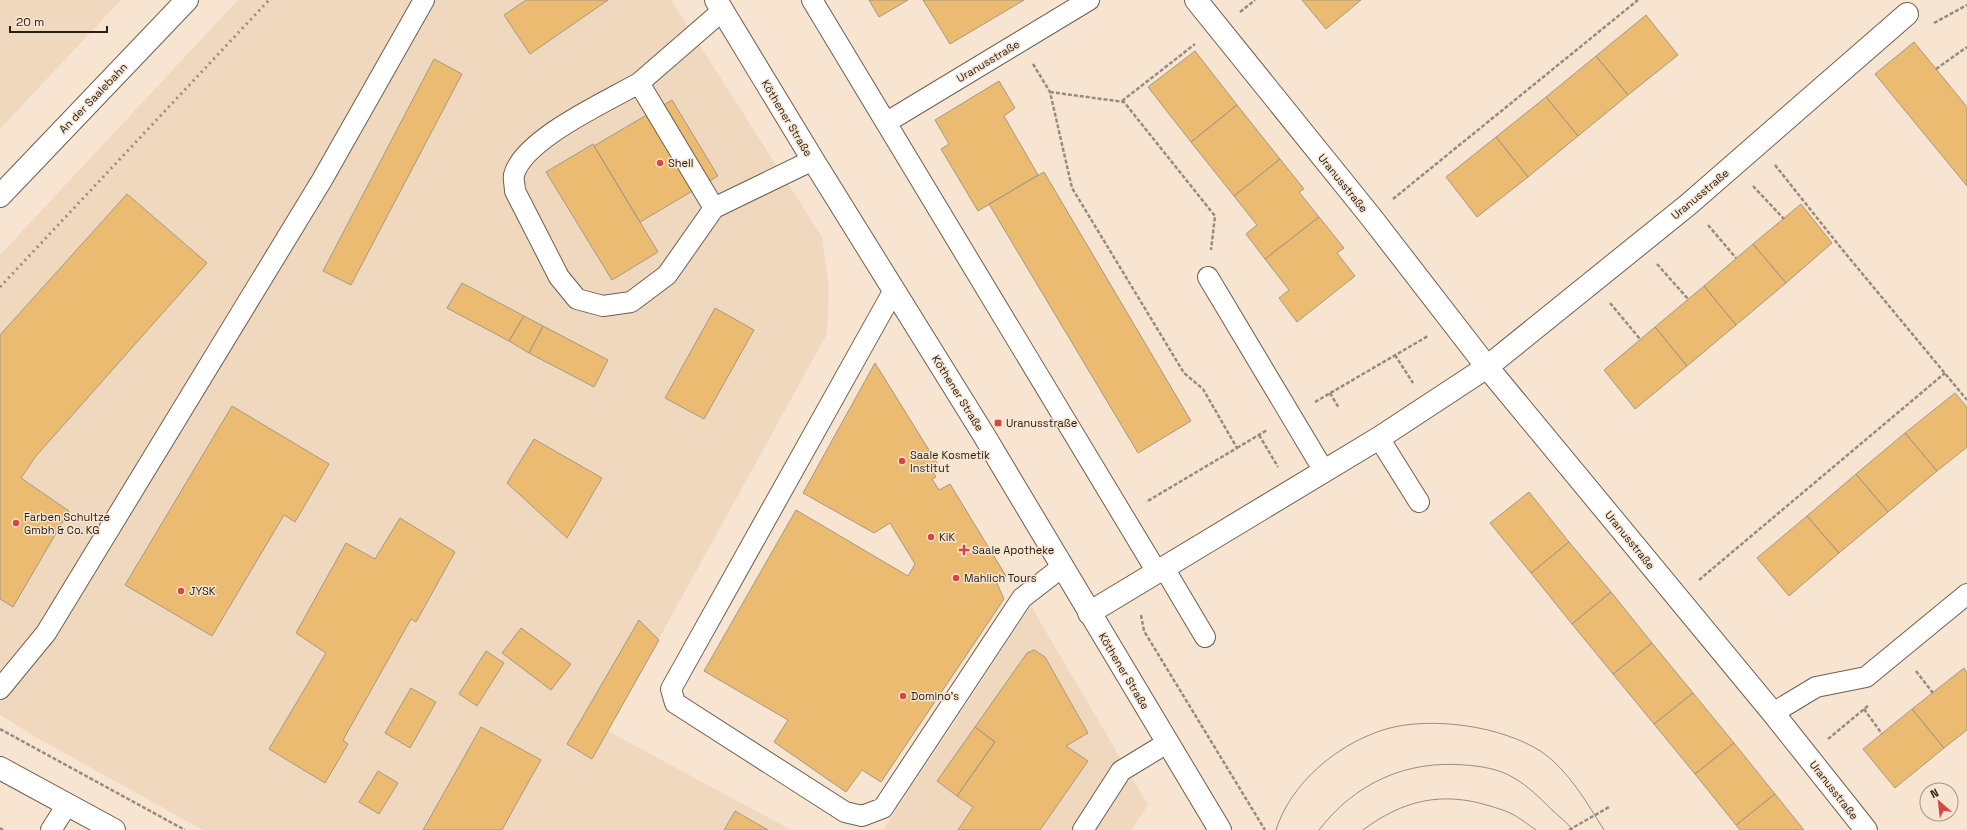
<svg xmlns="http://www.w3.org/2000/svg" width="1967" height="830" viewBox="0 0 1967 830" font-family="'Space Grotesk',sans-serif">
<rect width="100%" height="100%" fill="#f7e5d1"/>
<path fill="#f0d8bf" d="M 0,0 L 121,0 L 0,129 Z
M 238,0 L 671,0 L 822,237 L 829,288 L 827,334 L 608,731 L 791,830 L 203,830 L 39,739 L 0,715 L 0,255 Z
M 1031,606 L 1148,805 L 1131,830 L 883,830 Z"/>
<path fill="#ebbb72" stroke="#a69884" d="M 526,0 L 608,0 L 530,54 L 504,15 Z
M 869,0 L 908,0 L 879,17 Z
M 923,0 L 1024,0 L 950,44 Z
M 1302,0 L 1361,0 L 1326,29 Z
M 1646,15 L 1678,55 L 1628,95 L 1596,56 Z
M 1914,42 L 1967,107 L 1967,186 L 1875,74 Z
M 1195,51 L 1237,105 L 1191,142 L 1148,87 Z
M 1596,56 L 1628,95 L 1578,136 L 1546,97 Z
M 434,59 L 462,74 L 351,285 L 323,271 Z
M 999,81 L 1015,108 L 1004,116 L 1038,175 L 978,211 L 941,149 L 949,144 L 935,120 Z
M 1546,97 L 1578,136 L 1528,177 L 1496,137 Z
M 672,100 L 718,176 L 640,222 L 594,146 Z
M 1237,105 L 1280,159 L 1234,196 L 1191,142 Z
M 1496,137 L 1528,177 L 1477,217 L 1446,177 Z
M 593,144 L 658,252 L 612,280 L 546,172 Z
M 1280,159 L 1304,189 L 1299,192 L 1319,217 L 1265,259 L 1246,234 L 1257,225 L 1234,196 Z
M 1044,172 L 1191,421 L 1138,453 L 989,204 Z
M 127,194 L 207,263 L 36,456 L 21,478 L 69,511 L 13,607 L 0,599 L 0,335 Z
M 1801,204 L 1832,243 L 1786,283 L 1753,244 Z
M 1319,217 L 1344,248 L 1337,253 L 1355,276 L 1297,322 L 1279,298 L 1289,290 L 1265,259 Z
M 1753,244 L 1786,283 L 1736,325 L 1704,286 Z
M 462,283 L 524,316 L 509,341 L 447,308 Z
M 1704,286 L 1736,325 L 1687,366 L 1655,327 Z
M 715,308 L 754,330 L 704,419 L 665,398 Z
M 524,316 L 543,326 L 529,353 L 509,341 Z
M 543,326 L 608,360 L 594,387 L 529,353 Z
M 1655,327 L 1687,366 L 1635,409 L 1604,370 Z
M 875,363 L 937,463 L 930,468 L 936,477 L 932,479 L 939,490 L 950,484 L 1006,576 L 996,581 L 1004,599 L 881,782 L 862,770 L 846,792 L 774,742 L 788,720 L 704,671 L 796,510 L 908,576 L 915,564 L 890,523 L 874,533 L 803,493 Z
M 1955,393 L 1967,407 L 1967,447 L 1937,471 L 1905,433 Z
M 232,406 L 329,464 L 295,522 L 284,515 L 212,636 L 125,585 Z
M 1905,433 L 1937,471 L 1888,512 L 1856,474 Z
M 534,439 L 602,478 L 567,538 L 507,483 Z
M 1856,474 L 1888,512 L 1839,553 L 1807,516 Z
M 1529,492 L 1569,542 L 1531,573 L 1490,523 Z
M 1807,516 L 1839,553 L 1789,596 L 1757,558 Z
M 400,518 L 455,552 L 416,622 L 411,619 L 343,740 L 348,744 L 325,783 L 269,749 L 326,653 L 296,633 L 346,543 L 375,559 Z
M 1569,542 L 1611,592 L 1572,624 L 1531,573 Z
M 1611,592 L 1652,643 L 1613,674 L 1572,624 Z
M 639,620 L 659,640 L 592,759 L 567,744 Z
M 521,628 L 571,664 L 551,690 L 502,653 Z
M 1652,643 L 1693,693 L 1654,724 L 1613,674 Z
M 1034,650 L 1045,657 L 1088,733 L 1066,746 L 1088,761 L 1040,830 L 958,830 L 973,807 L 957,796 L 995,742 L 975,727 L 1027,653 Z
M 486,651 L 504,663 L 477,706 L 459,694 Z
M 1964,668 L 1967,673 L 1967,730 L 1944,748 L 1912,709 Z
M 411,688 L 436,702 L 410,748 L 385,733 Z
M 1693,693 L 1734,743 L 1695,774 L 1654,724 Z
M 1912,709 L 1944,748 L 1895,788 L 1863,749 Z
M 481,727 L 541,760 L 519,799 L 502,830 L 423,830 Z
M 975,727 L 995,742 L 957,796 L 937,781 Z
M 1734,743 L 1775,794 L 1736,825 L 1695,774 Z
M 378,771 L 398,783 L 379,814 L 359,802 Z
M 1775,794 L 1804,830 L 1740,830 L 1736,825 Z
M 735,811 L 768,830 L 724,830 Z"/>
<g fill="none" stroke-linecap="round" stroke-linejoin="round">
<defs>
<path id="service" d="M 812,0 L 1157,572
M 722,11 L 639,83 L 714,208 L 813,160
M 639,83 C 608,101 523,139 514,175 C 513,179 515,186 515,191 L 559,277 L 577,299 L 603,306 L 631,302 L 667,275 L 714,208
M 887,122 L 1089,0
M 1208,277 L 1324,471
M 894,290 L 671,689 L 675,703 L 845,812 L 862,816 L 883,808 L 1022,598 L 1062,567
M 1379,438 L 1419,502
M 1164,568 L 1205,637
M 0,689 L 46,633 L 322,180 L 424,0
M 1773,713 L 1816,687 L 1866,677 L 1967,594
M 51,830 L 67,805
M 1083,830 L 1121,771 L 1167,743"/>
<path id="minor" d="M 1196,0 L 1371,217 L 1487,367 L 1773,713 L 1866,830
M 1089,613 L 1379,438 L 1487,367 L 1689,204 L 1907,14"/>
<path id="tertiary" d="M 0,196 L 187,0"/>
<path id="secondary" d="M 716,0 L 813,160 L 982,432 L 1220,830
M 0,768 L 114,830"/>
</defs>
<use href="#service" stroke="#6e5f4e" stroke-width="22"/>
<use href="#minor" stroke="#6e5f4e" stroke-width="24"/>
<use href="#tertiary" stroke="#6e5f4e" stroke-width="24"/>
<use href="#secondary" stroke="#6e5f4e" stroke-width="24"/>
<path stroke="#988b7d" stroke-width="2.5" stroke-dasharray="4 2" stroke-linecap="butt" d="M 1240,12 L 1255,0
M 1934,23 L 1967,5
M 1033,64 L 1050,92 L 1072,188 L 1184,373 L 1203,389 L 1237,448 L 1146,502
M 1936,69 L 1967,47
M 1050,92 L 1124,102 L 1215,216 L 1211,250
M 1122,101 L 1195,44
M 1775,165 L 1841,248 L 1967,400
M 1753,186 L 1784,219
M 1393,199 L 1638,0
M 1708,225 L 1736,258
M 1657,264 L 1688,299
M 1610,303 L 1640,339
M 1395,355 L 1413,383
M 1330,393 L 1339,408
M 1315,402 L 1428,336
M 1259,435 L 1278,467
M 1237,448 L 1267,430
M 1699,580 L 1945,373
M 1141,615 L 1144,631 L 1265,830
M 1916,671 L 1933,693
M 1864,709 L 1882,734
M 0,729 L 185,830
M 1828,739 L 1869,705
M 0,828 L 3,830
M 1569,830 L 1609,807"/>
<use href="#service" stroke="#fff" stroke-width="20"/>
<use href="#minor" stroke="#fff" stroke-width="22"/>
<use href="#tertiary" stroke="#fff" stroke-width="22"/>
<use href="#secondary" stroke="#fff" stroke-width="22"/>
<path stroke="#998c7e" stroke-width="1" d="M 1276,830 C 1291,782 1339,743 1386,729 C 1432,716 1502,726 1542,752 C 1569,771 1587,803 1604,830
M 1319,830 C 1355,783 1406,760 1465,765 C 1480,766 1500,769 1514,778 C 1528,786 1540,798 1551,809 C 1558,816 1567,822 1573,830
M 1363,830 C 1403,800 1442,791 1490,806 C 1496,808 1504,810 1510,813 C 1519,817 1527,824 1536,830"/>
<path stroke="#998c7e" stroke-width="3" stroke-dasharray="2 4" stroke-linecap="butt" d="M 0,287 L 269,0"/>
</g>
<g fill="#d64743" stroke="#f7e5d1" stroke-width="1.5">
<circle cx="660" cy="163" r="4"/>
<rect x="994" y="419" width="8" height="8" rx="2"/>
<circle cx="902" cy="461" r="4"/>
<circle cx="16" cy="523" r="4"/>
<circle cx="931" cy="537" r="4"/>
<path d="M962 544h4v4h4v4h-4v4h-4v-4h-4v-4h4z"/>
<circle cx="956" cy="578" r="4"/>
<circle cx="181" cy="591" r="4"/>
<circle cx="903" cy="696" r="4"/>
</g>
<g text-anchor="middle" stroke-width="3" stroke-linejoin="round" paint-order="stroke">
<g font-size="11" fill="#262019" stroke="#f7e5d1">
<text transform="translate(988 61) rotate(-31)" y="4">Uranusstraße</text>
<text transform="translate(93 98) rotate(-46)" y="4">An der Saalebahn</text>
<text transform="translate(787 118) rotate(59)" y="4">Köthener Straße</text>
<text transform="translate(1343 183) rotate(51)" y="4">Uranusstraße</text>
<text transform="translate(1700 194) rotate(-40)" y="4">Uranusstraße</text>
<text transform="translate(958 393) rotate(58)" y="4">Köthener Straße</text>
<text transform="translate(1630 540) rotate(51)" y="4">Uranusstraße</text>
<text transform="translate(1124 671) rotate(59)" y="4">Köthener Straße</text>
<text transform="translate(1834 790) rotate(52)" y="4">Uranusstraße</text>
</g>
<g font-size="11" fill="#262019" stroke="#f7e5d1" text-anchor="start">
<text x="668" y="167">Shell</text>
<text x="1006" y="427">Uranusstraße</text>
<text x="910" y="459">Saale Kosmetik<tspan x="910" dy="13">Institut</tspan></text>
<text x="24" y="521">Farben Schultze<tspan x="24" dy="13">Gmbh &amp; Co. KG</tspan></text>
<text x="939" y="541">KiK</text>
<text x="972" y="554">Saale Apotheke</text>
<text x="964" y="582">Mahlich Tours</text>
<text x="189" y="595">JYSK</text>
<text x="911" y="700">Domino's</text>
</g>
</g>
<g transform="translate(1939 802) rotate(332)"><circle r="19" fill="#f7e5d1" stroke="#a39687"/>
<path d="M0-3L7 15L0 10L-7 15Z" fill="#d64743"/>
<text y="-6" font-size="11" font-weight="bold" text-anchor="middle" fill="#262019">N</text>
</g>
<path d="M10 26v6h97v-6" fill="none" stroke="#262019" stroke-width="2"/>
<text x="16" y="26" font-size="12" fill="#262019" stroke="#f7e5d1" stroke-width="3" paint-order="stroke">20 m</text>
</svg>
